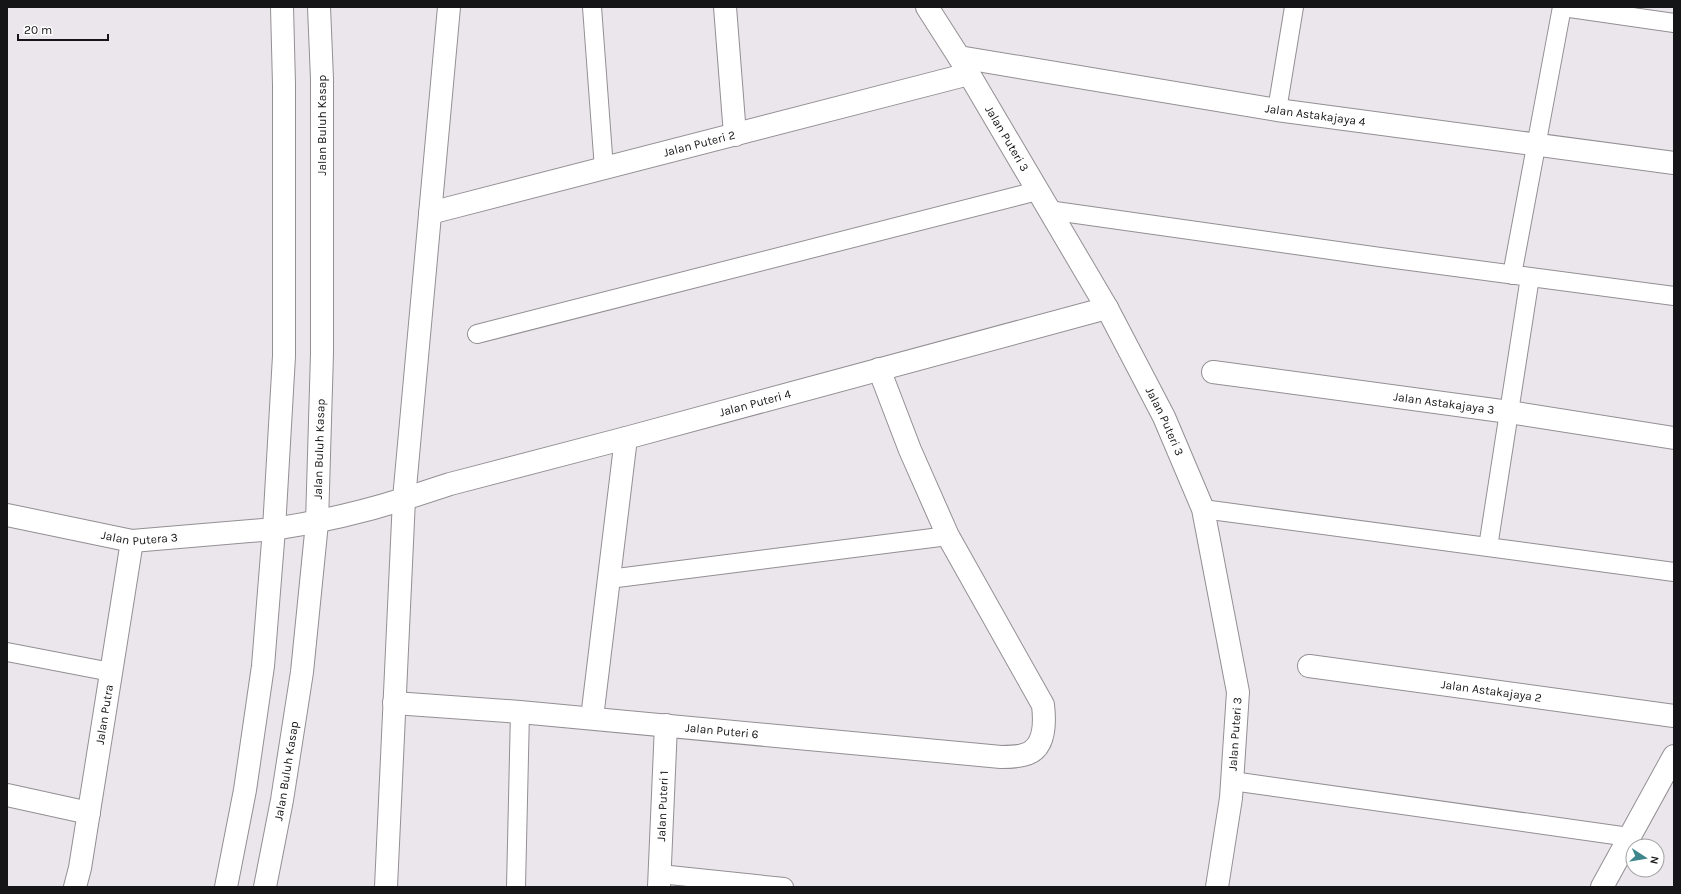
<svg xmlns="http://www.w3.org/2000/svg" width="1681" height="894" viewBox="0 0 1681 894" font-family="Karla,sans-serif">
<rect width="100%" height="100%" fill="#eae6eb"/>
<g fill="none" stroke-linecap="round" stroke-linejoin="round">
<defs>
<path id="service" d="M 592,7 L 604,169
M 1563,7 L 1674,23
M 1277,110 L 1294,7
M 1048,210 L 1380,257 L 1674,296
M 1512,275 L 1562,7
M 477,334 L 1037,191
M 1203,509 L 1674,572
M 1488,547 L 1530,277
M 609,579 L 948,536
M 7,652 L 111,672
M 1232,781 L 1629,837
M 660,874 L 784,887
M 516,887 L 520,712"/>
<g id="minor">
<path d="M 725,7 L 735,135"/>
<path id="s1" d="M 927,7 L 959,57 L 1107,308 L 1164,417 L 1203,509 L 1238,692 L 1231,798 L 1217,887"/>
<path id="s2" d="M 959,57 L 1277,110 L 1674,163"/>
<path id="s3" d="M 430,213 L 969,74"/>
<path id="s4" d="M 1213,372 L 1509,412 L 1674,438"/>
<path id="s5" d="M 404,499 L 450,484 L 626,438 L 1107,308"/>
<path id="s6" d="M 7,515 L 132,541 L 274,529"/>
<path id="s7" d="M 1309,666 L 1674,716"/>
<path id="s8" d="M 394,703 L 520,712 L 1001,757 C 1008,757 1016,757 1023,755 C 1046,750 1045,722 1043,705 L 948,536 L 910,450 L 879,369"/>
<path d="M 592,718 L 626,438"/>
<path d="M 7,795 L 89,813"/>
<path id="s9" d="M 75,887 L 80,868 L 132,541"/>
<path d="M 386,887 L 404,499 L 449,7"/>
<path id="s10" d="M 659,887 L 666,725"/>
<path d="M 1602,887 L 1674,756"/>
</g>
<path id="tertiary" d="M 274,529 C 320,522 360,513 404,499"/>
<g id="trunk">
<path d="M 226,887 L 245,790 L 263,666 L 274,529 L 284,356 L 284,85 L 282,7"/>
<path id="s11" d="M 265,887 L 282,800 L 302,672 L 317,523 L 322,353 L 322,79 L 319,7"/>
</g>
</defs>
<use href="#service" stroke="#938f93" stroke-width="20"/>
<use href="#minor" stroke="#938f93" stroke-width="24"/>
<use href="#tertiary" stroke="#938f93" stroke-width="24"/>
<use href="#trunk" stroke="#938f93" stroke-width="24"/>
<use href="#service" stroke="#fff" stroke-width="18"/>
<use href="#minor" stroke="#fff" stroke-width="22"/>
<use href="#tertiary" stroke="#fff" stroke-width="22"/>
<use href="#trunk" stroke="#fff" stroke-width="22"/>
</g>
<g text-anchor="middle" stroke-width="4" stroke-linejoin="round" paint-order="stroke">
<g font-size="12" fill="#151416" stroke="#fff">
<text dy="4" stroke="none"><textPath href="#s2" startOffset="361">Jalan Astakajaya 4</textPath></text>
<text transform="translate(322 125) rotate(-90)" y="4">Jalan Buluh Kasap</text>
<text dy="4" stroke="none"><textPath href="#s1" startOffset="154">Jalan Puteri 3</textPath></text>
<text dy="4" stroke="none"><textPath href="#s3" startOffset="278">Jalan Puteri 2</textPath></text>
<text dy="4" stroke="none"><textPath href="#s5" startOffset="364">Jalan Puteri 4</textPath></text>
<text dy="4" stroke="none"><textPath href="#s4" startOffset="233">Jalan Astakajaya 3</textPath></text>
<text dy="4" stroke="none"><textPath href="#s1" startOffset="478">Jalan Puteri 3</textPath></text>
<text dy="4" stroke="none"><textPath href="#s11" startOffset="442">Jalan Buluh Kasap</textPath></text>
<text dy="4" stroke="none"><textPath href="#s6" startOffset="135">Jalan Putera 3</textPath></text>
<text dy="4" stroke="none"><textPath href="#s7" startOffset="184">Jalan Astakajaya 2</textPath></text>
<text dy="4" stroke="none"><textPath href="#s9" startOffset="175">Jalan Putra</textPath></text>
<text dy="4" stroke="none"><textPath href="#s8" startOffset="329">Jalan Puteri 6</textPath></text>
<text transform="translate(1235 734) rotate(-86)" y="4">Jalan Puteri 3</text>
<text dy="4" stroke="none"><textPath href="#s11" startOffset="118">Jalan Buluh Kasap</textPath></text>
<text dy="4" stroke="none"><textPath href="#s10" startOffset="81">Jalan Puteri 1</textPath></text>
</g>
</g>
<rect width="1681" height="894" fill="none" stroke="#151416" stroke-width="16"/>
<g transform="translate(1645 858) rotate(102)"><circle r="19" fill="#ffffff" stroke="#a1a1a2"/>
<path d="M0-3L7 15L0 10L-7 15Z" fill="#3e868c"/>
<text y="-6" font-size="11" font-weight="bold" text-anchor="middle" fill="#151416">N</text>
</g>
<path d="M18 34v6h90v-6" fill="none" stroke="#151416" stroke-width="2"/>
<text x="24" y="34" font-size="12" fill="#151416" stroke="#ffffff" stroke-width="3" paint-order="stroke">20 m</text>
</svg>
